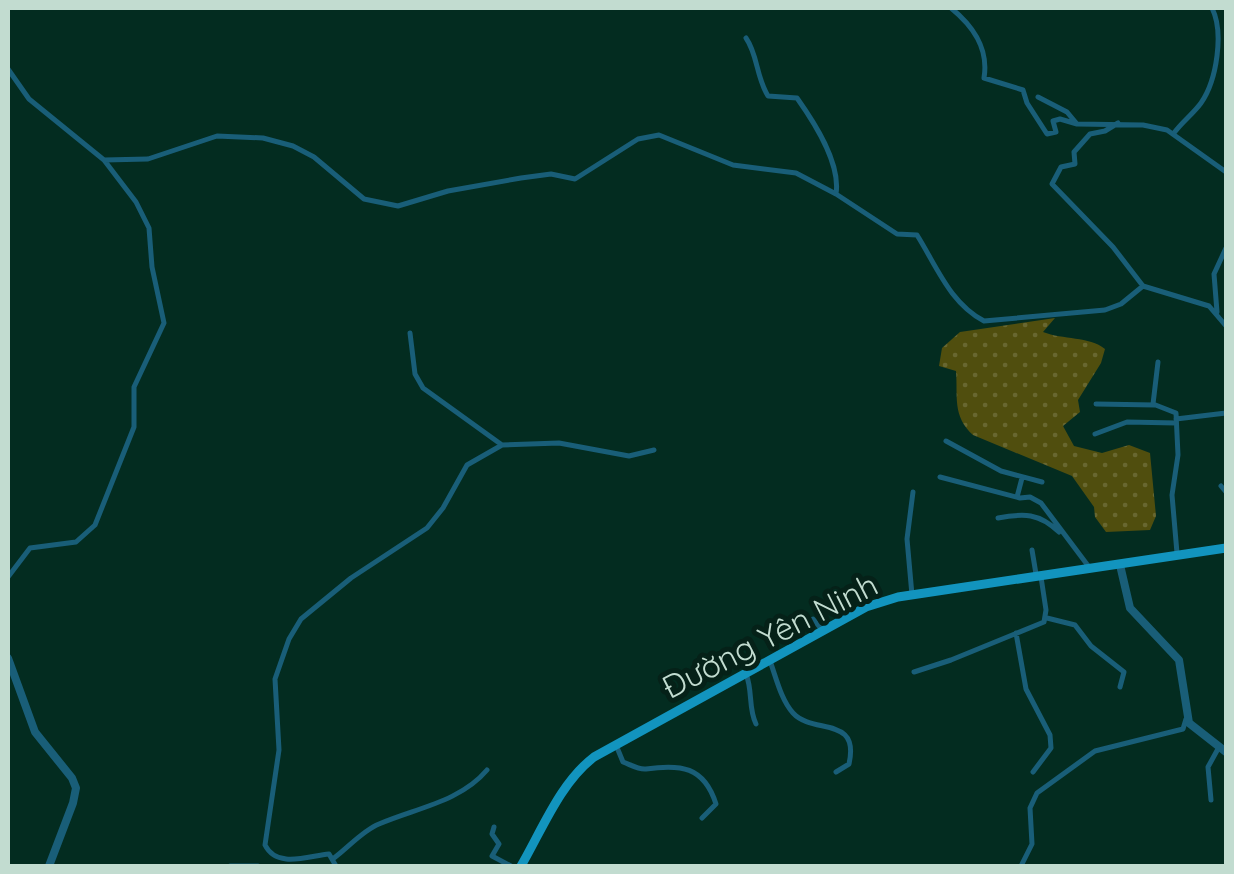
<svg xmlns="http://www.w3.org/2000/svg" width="1234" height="874" viewBox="0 0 1234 874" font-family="Quicksand,sans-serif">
<defs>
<pattern id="grass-dots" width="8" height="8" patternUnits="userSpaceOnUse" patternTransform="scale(2.5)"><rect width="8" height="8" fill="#504e0e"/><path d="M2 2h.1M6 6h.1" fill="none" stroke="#686730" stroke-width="1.8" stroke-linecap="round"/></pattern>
</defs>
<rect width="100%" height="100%" fill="#032c20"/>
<path fill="url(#grass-dots)" d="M 1055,318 L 1043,332 C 1063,340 1089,336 1105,349 L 1101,363 L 1078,400 L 1080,412 L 1063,426 L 1074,446 L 1102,453 L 1129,445 L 1150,453 L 1156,516 L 1150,530 L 1106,532 L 1095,517 L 1094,507 L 1072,476 L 973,435 C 952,416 958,396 956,371 L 939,366 L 942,348 L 960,332 Z"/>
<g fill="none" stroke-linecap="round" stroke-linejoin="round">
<path stroke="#195e78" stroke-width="5" d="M 951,8 C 973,26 989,48 984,78 L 1023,90 L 1027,103 L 1047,134 L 1056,132 L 1053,121 L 1060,119 L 1077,124
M 746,38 C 758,55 756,77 768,96 L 797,98 C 814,122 841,163 836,194
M 8,69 L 29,99 L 104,160 L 136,202 L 149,228 L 152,267 L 164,323 L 134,387 L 134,427 L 95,525 L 76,542 L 30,548 L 8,577
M 1038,97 L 1067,112 L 1077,124 L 1143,125 L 1167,130 L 1226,172
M 1118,123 L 1105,131 L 1090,134 L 1074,152 L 1075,164 L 1061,167 L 1052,184 L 1113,247 L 1143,286 L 1209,306 L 1226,326
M 1174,133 C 1182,122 1193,114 1201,103 C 1217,80 1224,32 1212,8
M 104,160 L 148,159 L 217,136 L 263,138 L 293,146 L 314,157 L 364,199 L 398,206 L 448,191 L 521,178 L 551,174 L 575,179 L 638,139 L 659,135 L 733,165 L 796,173 L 836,194 L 897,234 L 917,235 C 937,267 950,303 984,321 L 1105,310 L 1121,304 L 1143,286
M 1217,312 L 1214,274 L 1226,248
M 410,333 L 415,374 L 423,388 L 502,445 L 559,443 L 629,456 L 654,450
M 1158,362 L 1153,404 L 1176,413 L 1178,455 L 1172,495 L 1177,553
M 1096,404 L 1155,405
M 1176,419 L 1226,413
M 1095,434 L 1127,422 L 1176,423
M 946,441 L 1001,471 L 1042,482
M 940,477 L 1020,498 L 1030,497 L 1041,503 L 1089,567
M 1221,486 L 1226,492
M 1017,497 L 1022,478
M 998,518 C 1024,513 1039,513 1059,532
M 1032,550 L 1036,574
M 912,595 L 907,539 L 913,492
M 1047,618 L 1075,625 L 1091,646 L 1124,672 L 1120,687
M 796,626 L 813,619 L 823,631
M 1016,633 L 1026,689 L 1050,735 L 1051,748 L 1033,772
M 770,661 C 776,677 781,700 793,713 C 813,735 860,715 849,764 L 836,772
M 914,672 L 951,660 L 1044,622 L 1046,610 L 1041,577
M 746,674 C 753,691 748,708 756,724
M 616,745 L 623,762 C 631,765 639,770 646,769 C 680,764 704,766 716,804 L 702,818
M 1211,800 L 1208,767 L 1219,747
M 494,827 L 492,834 L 499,844 L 492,856 L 511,866
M 334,858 C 349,847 362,831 379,824 C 416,808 460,802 487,770
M 230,866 L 258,866
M 336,866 L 329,854 C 308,856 277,869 265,845 L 279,750 L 275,679 L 289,639 L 301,619 L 351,578 L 427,528 L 443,508 L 467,465 L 502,445
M 1021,866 L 1032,844 L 1030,808 L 1037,793 L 1095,751 L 1183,729 L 1186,719"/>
<path stroke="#195e78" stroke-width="8" d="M 1120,565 L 1130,608 L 1179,660 L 1189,723 L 1226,752
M 8,658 L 35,732 L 72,778 L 76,788 L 73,803 L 49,866"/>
<path stroke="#1294be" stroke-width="9" d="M 521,866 C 542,830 560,783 594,757 L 866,607 L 898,597 L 1226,548"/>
</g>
<g text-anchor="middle" stroke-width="10" stroke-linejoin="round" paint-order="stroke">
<g font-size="32" fill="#c2dcd0" stroke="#052118">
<text transform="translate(770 636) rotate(-27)" y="11">Đường Yên Ninh</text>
</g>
</g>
<rect width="1234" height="874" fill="none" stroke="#c2dcd0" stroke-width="20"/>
</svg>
